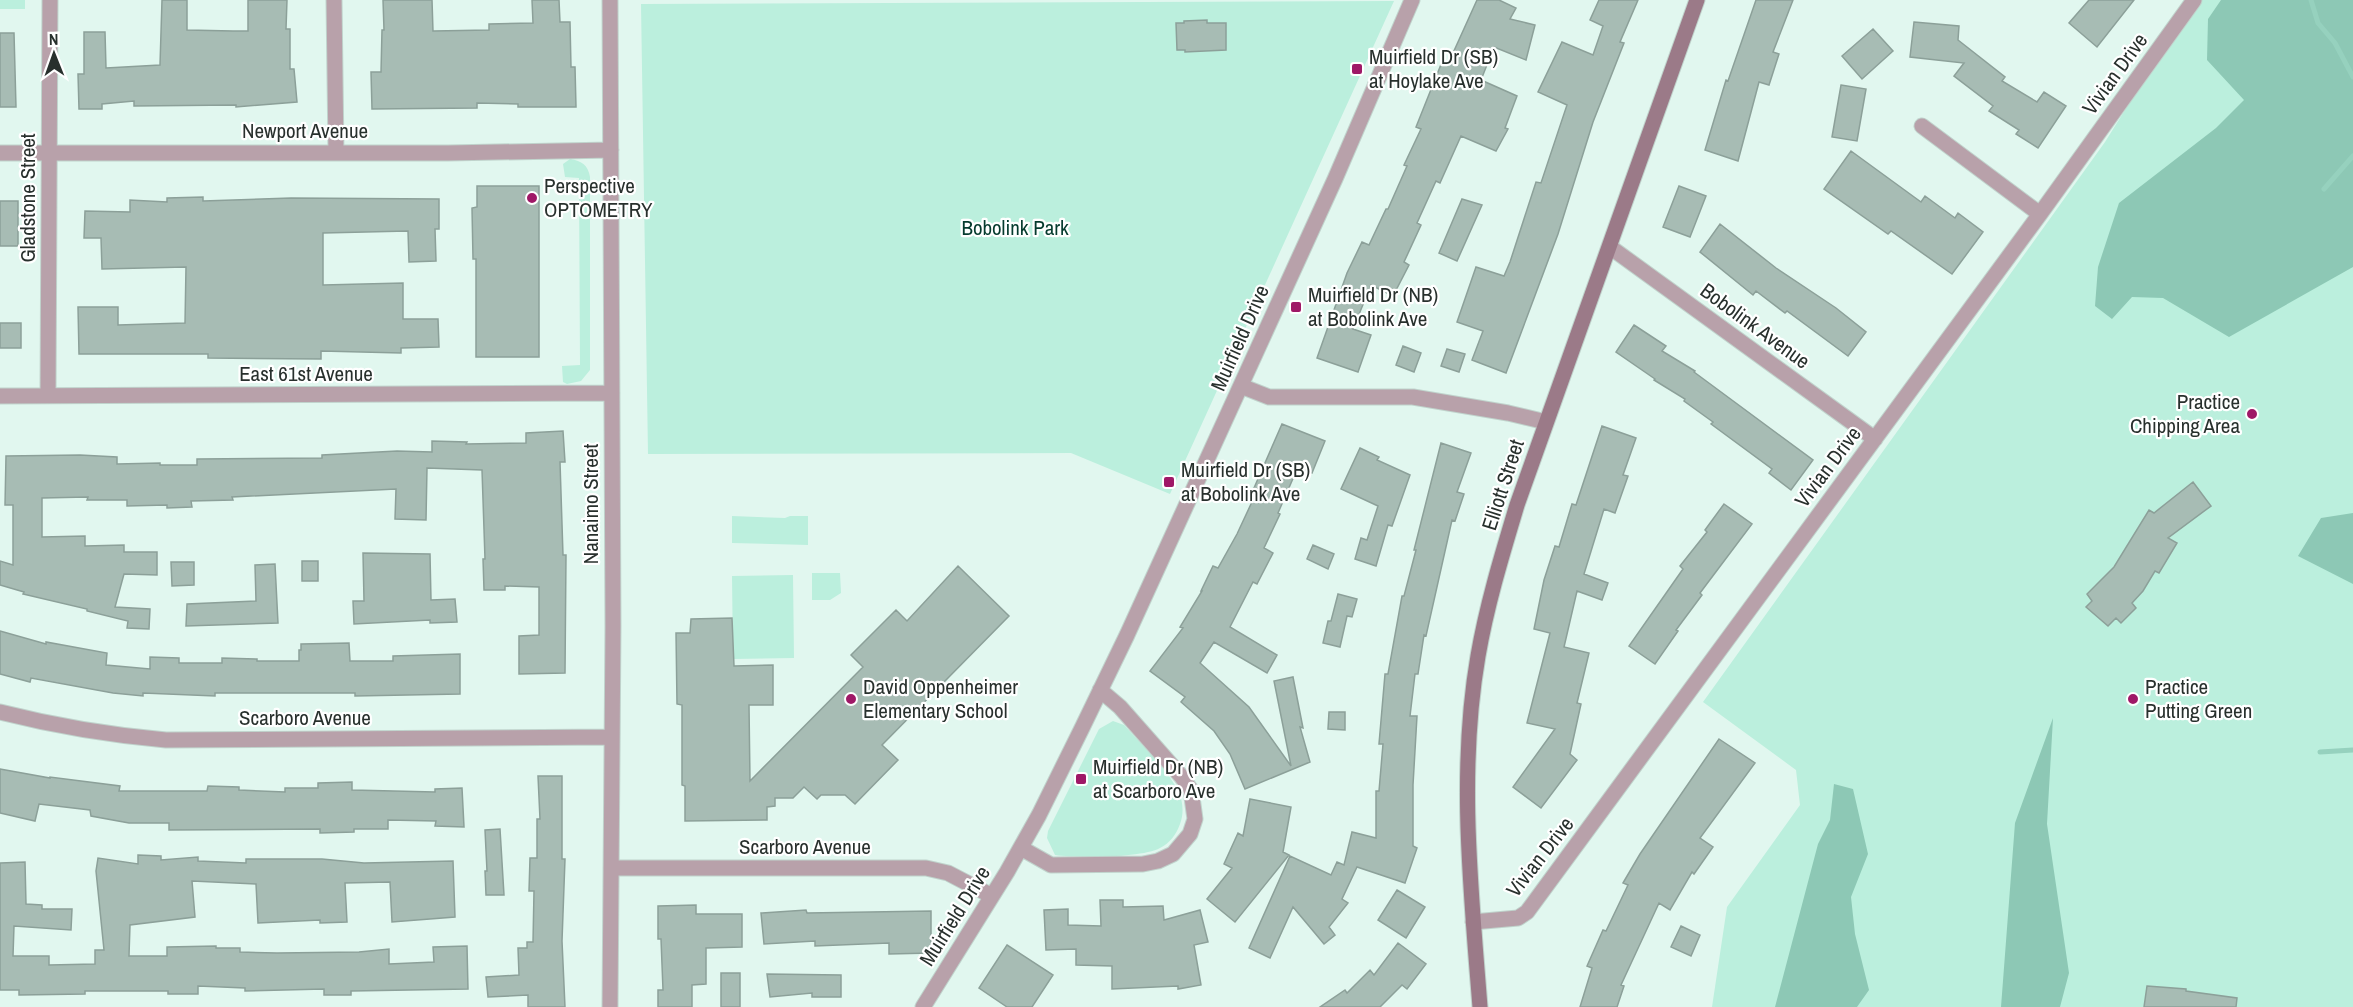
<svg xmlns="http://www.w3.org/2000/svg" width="2353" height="1007" viewBox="0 0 2353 1007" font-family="'Archivo Narrow',sans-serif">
<rect width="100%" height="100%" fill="#e1f7ef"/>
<path fill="#bbefdd" d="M 0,0 L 25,0 L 25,9 L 0,9 Z
M 2194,0 L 2353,0 L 2353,1007 L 1712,1007 L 1727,907 L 1800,805 L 1796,770 L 1703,702 L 2105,142 Z
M 1394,1 L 1170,494 L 1071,453 L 648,454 L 641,4 Z
M 570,159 C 582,161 588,165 590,177 L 590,370 L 581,381 L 567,384 L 563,382 L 562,366 L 580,365 L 579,178 L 565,177 L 563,164 Z
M 732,516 L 785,518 L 790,516 L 808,516 L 808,545 L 732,543 Z
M 812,573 L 840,573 L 841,593 L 830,600 L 812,600 Z
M 793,575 L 794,658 L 733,659 L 732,576 Z
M 1113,721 L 1124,725 C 1140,743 1170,772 1179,793 C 1183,802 1184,814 1180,824 C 1176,835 1170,843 1160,848 C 1142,858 1077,858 1055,855 L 1047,838 L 1048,831 L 1099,729 Z"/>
<path fill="#8dc8b5" d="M 2221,0 L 2353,0 L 2353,267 L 2229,337 L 2163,298 L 2132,297 L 2112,319 L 2095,306 L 2098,267 L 2119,203 L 2216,128 L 2244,100 L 2207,60 L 2208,19 Z
M 2353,513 L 2353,584 L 2298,556 L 2321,518 Z
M 2053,718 L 2047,824 L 2069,973 L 2060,1007 L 2001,1007 L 2015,823 Z
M 1834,784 L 1853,789 L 1868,854 L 1851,897 L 1855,934 L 1869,990 L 1857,1007 L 1775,1007 L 1818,844 L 1830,820 Z"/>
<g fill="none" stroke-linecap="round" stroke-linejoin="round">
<path stroke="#96d1be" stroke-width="5" d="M 2311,0 L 2318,23 L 2335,43 L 2353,77
M 2324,189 L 2353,156
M 2320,752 L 2353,750"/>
</g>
<path fill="#a7bcb4" stroke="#8ca099" stroke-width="1.5" d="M 162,0 L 187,0 L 187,30 L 233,31 L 248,31 L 248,0 L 287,0 L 286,29 L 290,29 L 290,69 L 294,69 L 297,102 L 236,107 L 236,105 L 134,106 L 134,101 L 102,104 L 102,109 L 79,109 L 78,74 L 84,74 L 84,32 L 105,32 L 106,68 L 160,65 Z
M 383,0 L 432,0 L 433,31 L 489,30 L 489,24 L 533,23 L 532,0 L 559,0 L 560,22 L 570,22 L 571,67 L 575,67 L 576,107 L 518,107 L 518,104 L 477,103 L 477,108 L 372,109 L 371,72 L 381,72 L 382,30 L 384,30 Z
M 1477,0 L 1499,0 L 1516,8 L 1510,19 L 1535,25 L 1526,60 L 1494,47 L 1481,80 L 1517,96 L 1505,128 L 1508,129 L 1496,151 L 1461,136 L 1440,183 L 1436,181 L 1417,223 L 1421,225 L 1404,262 L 1409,265 L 1393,296 L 1371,285 L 1353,329 L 1371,335 L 1358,372 L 1317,358 L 1347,273 L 1362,242 L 1369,245 L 1386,209 L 1388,209 L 1407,166 L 1404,165 L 1421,129 L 1416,127 L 1442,62 L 1448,64 Z
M 1599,0 L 1638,0 L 1620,42 L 1624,43 L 1593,122 L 1558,234 L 1506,373 L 1472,360 L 1483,331 L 1457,322 L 1476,267 L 1504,276 L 1510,262 L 1536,182 L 1541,183 L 1567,105 L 1538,92 L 1562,42 L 1593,55 L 1603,26 L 1590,20 Z
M 1756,0 L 1793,0 L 1773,52 L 1779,54 L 1769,85 L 1759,82 L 1738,161 L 1705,150 L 1726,80 L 1728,81 Z
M 2089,0 L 2134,0 L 2097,47 L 2069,23 Z
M 1207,20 L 1207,23 L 1226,23 L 1226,50 L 1185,52 L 1185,50 L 1177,50 L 1176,23 L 1184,23 L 1184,21 Z
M 1914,22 L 1959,26 L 1958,40 L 2005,77 L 2002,81 L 2037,102 L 2044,92 L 2066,106 L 2038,148 L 2016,134 L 2019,130 L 1989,111 L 1993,106 L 1954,76 L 1964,63 L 1910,57 Z
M 1873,29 L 1893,51 L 1862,79 L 1842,56 Z
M 0,33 L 14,33 L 16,107 L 0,107 Z
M 1841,85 L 1866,89 L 1857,141 L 1832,137 Z
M 1851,151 L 1921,202 L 1925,196 L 1955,218 L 1958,213 L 1983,232 L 1952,274 L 1891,231 L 1888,234 L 1824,189 Z
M 477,186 L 539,186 L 539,357 L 476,357 L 476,259 L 473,259 L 472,208 L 477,207 Z
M 1679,186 L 1706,196 L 1690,237 L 1663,227 Z
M 203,197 L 203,201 L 291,198 L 439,199 L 439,229 L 435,229 L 436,261 L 409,262 L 408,231 L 323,233 L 323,285 L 403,283 L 403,319 L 438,319 L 439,347 L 401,348 L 401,353 L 321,351 L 321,359 L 208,358 L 208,354 L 79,354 L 78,307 L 118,307 L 118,325 L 185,323 L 186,267 L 102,269 L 101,238 L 84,238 L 85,211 L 130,212 L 130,200 L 167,202 L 167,198 Z
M 1462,199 L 1482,205 L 1457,261 L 1439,253 Z
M 0,201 L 18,201 L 18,246 L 0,246 Z
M 1720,224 L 1776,268 L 1836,308 L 1866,332 L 1848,356 L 1787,311 L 1785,313 L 1756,291 L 1753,295 L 1700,252 Z
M 0,323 L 21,323 L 21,348 L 0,348 Z
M 1634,325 L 1666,346 L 1662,351 L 1695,371 L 1694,372 L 1813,460 L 1791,490 L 1769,473 L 1772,469 L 1711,424 L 1713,422 L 1684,401 L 1685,399 L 1654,380 L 1655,379 L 1616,352 Z
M 1403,346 L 1421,353 L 1414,372 L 1396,365 Z
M 1447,349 L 1465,354 L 1459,372 L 1441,366 Z
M 1282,424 L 1325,441 L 1312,473 L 1298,467 L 1278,513 L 1280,514 L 1264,548 L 1273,553 L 1257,584 L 1253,582 L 1230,627 L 1277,655 L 1267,673 L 1214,642 L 1200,663 L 1249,707 L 1291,766 L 1274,681 L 1293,677 L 1303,728 L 1300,727 L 1310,762 L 1245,789 L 1230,754 L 1214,731 L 1181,702 L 1185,697 L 1150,671 L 1183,628 L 1180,627 L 1202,591 L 1201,591 L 1213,566 L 1218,568 L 1237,534 L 1258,489 L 1254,488 Z
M 1602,426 L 1636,438 L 1623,475 L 1628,476 L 1615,513 L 1604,509 L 1584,574 L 1608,583 L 1602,600 L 1577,591 L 1564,647 L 1589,653 L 1577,703 L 1581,704 L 1570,754 L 1577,760 L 1541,808 L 1513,787 L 1555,729 L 1527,723 L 1550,633 L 1534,629 L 1544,580 L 1555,546 L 1559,547 L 1572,504 L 1576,505 Z
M 563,431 L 565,462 L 560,462 L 563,555 L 566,555 L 565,673 L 519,674 L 519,636 L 539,635 L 539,587 L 505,586 L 505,590 L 484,590 L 483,559 L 485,559 L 482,470 L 427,468 L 426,520 L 395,519 L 396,489 L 232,497 L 233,500 L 191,501 L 192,507 L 167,508 L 167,505 L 127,506 L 127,500 L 87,500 L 88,497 L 42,498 L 42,537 L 85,536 L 85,546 L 124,545 L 124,552 L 157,552 L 157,575 L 124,574 L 115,607 L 150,609 L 149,629 L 127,628 L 128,621 L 87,611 L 87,609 L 23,594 L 24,592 L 0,585 L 0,561 L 13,565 L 13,505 L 5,505 L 6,456 L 80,455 L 117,457 L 117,464 L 160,463 L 160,465 L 197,465 L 197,459 L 322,458 L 322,455 L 397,451 L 432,452 L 432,441 L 467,442 L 466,444 L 526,443 L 526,433 Z
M 1441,443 L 1471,453 L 1457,492 L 1464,494 L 1455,521 L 1452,520 L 1426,636 L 1424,635 L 1418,674 L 1415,674 L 1410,716 L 1417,716 L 1413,785 L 1413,846 L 1417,848 L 1405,883 L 1357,867 L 1342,899 L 1348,903 L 1329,927 L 1335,935 L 1324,944 L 1293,907 L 1270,958 L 1249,948 L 1290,856 L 1331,875 L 1337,862 L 1344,865 L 1352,832 L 1376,838 L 1376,791 L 1379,791 L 1383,744 L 1379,744 L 1385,674 L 1388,674 L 1402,596 L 1404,596 L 1416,550 L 1414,550 Z
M 1360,448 L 1379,457 L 1377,460 L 1410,475 L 1392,526 L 1388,525 L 1376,566 L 1355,559 L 1361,538 L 1367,540 L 1378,506 L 1341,489 Z
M 2193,482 L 2211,506 L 2168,538 L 2177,543 L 2159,573 L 2155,571 L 2143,591 L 2132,603 L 2136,608 L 2121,623 L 2116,618 L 2108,626 L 2086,607 L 2092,601 L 2087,594 L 2114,567 L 2149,510 L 2154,513 Z
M 1724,504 L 1752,524 L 1700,593 L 1702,595 L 1676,630 L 1678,631 L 1655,664 L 1629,646 L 1683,569 L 1680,566 L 1707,532 L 1705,530 Z
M 1313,545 L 1334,554 L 1328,569 L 1307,559 Z
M 363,553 L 430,554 L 431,600 L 455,599 L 457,622 L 430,623 L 430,620 L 354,624 L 353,601 L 364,601 Z
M 302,561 L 318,561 L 318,581 L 302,581 Z
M 171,562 L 194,562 L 194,585 L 172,586 Z
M 275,564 L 278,623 L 186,626 L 187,604 L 256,601 L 255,565 Z
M 958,566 L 1009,616 L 882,745 L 898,760 L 855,804 L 845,795 L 821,795 L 817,799 L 804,787 L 793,798 L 775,798 L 775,806 L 767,807 L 767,820 L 685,821 L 685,786 L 682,785 L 682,705 L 677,704 L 676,633 L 690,633 L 691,619 L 732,618 L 734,666 L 773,665 L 773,705 L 749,705 L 750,781 L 863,667 L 851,655 L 896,610 L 907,621 Z
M 1338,594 L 1357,599 L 1352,617 L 1347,616 L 1340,647 L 1323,643 L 1328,621 L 1331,621 Z
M 0,631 L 46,644 L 46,642 L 107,653 L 106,665 L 150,669 L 150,657 L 179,658 L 179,663 L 222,663 L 222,658 L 257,659 L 257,661 L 299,661 L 299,650 L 301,650 L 301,644 L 349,643 L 350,661 L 393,661 L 393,656 L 460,654 L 460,694 L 355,696 L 355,693 L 215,693 L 215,696 L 143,693 L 143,696 L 113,693 L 31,678 L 30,682 L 0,674 Z
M 1329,712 L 1345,712 L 1345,730 L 1328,729 Z
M 1719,739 L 1755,763 L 1700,838 L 1713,847 L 1694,874 L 1692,872 L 1670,910 L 1659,903 L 1621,985 L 1624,986 L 1617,1007 L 1580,1007 L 1592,968 L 1587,966 L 1603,930 L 1606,931 L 1628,885 L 1623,883 L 1640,854 Z
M 0,769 L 50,778 L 50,777 L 120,786 L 119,791 L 207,791 L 208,786 L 239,787 L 239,790 L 285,792 L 285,788 L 318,788 L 318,783 L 352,782 L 352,790 L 435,792 L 435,789 L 462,788 L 464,827 L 435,826 L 436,821 L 388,820 L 388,829 L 354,829 L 354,832 L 320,833 L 320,829 L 169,830 L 169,823 L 129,823 L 91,816 L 90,810 L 39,804 L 35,821 L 0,813 Z
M 538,776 L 562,776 L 562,859 L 565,859 L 562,941 L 565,1007 L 528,1007 L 528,995 L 488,997 L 486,977 L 519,975 L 518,948 L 527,948 L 527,942 L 533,942 L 534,891 L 529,891 L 530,858 L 537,858 L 537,819 L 540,819 Z
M 1250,799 L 1291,807 L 1283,852 L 1289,855 L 1235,922 L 1207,899 L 1232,868 L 1224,864 L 1238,833 L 1243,836 Z
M 500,829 L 504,895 L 486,895 L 485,871 L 487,871 L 485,830 Z
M 138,855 L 161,856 L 161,860 L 198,857 L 198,861 L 246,863 L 246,859 L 322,859 L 364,863 L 453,861 L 455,917 L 392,922 L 390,882 L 345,883 L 347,922 L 320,923 L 320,920 L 258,923 L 256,884 L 192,881 L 195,917 L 130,925 L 129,956 L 167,956 L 167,947 L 216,946 L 216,948 L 240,948 L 240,952 L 277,953 L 359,952 L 389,949 L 389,964 L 434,962 L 433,947 L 467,946 L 468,989 L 351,991 L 351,995 L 324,995 L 324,989 L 245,991 L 245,988 L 198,986 L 198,994 L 168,994 L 168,991 L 85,991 L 85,994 L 19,995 L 19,990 L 0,990 L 0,863 L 25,862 L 26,904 L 42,905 L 42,909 L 72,909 L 71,930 L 14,926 L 13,956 L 49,956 L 49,965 L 95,964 L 95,950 L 104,950 L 96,871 L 98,858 L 138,864 Z
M 1397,890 L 1425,907 L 1406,938 L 1378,920 Z
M 1100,900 L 1123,900 L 1123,907 L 1163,906 L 1164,920 L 1200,910 L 1208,942 L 1194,945 L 1201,985 L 1178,989 L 1178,986 L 1112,989 L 1112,966 L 1076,965 L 1076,949 L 1046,950 L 1044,910 L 1068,909 L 1068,925 L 1101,926 Z
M 696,905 L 696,914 L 742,914 L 742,947 L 706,948 L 706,984 L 692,985 L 692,1007 L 658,1007 L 658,990 L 663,990 L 661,939 L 658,939 L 658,906 Z
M 806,910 L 807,913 L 931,911 L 931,953 L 889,954 L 889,943 L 815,946 L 815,941 L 764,944 L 761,913 Z
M 1681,926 L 1700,935 L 1691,956 L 1671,947 Z
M 1398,943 L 1426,964 L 1407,989 L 1402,985 L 1380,1007 L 1320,1007 L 1345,990 L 1347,993 L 1370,970 L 1374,975 Z
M 1007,945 L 1053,975 L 1032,1007 L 1007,1007 L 979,988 Z
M 721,973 L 740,973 L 740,1007 L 721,1007 Z
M 767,974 L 841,975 L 841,997 L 812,997 L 812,993 L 770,997 Z
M 2147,986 L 2186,989 L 2186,991 L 2237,998 L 2236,1007 L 2144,1007 Z"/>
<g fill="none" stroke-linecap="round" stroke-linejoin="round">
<defs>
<path id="street" d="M 334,0 L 336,152
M 610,0 L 613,626 L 610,1007
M 1922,126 L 2040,214
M 0,153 L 448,153 L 611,150
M 1610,247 L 1875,439
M 1241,386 L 1269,397 L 1413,397 L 1508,413 L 1546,422
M 48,395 L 50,0
M 0,396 L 612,393
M 0,712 C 55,726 109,735 166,740 L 612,737
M 1021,848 L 1051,865 L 1143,864 L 1158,861 L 1173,854 L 1190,834 L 1195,819 L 1191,790 L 1181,776 L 1120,707 L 1100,690
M 611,868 L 926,868 L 948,873 L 992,896
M 1473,922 L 1518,918 L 1527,912 L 2040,214 L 2194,0
M 923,1007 L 1007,872 L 1039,815 L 1083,726 L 1127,635 L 1335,179 L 1412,0"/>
<path id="secondary" d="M 1480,1007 C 1471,891 1458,771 1478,656 C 1487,604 1502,555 1517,505 L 1697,0"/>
</defs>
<use href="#street" stroke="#c0d3cc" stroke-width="17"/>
<use href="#secondary" stroke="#c0d3cc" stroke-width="17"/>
<use href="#street" stroke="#b8a1aa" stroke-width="15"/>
<use href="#secondary" stroke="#9b7a88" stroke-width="15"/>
</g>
<g fill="#9f1867" stroke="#fff" stroke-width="2">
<rect x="1351" y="63" width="12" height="12" rx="3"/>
<circle cx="532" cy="198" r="6"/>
<rect x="1290" y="301" width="12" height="12" rx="3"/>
<circle cx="2252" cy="414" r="6"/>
<rect x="1163" y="476" width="12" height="12" rx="3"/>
<circle cx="851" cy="699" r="6"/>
<circle cx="2133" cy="699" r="6"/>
<rect x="1075" y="773" width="12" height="12" rx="3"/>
</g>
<g text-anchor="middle" stroke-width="4.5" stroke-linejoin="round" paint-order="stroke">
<g font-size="21" fill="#28302d" stroke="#fff" text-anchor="start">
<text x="1369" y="64">Muirfield Dr (SB)<tspan x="1369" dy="24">at Hoylake Ave</tspan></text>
<text x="544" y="193">Perspective<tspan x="544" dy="24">OPTOMETRY</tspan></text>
<text x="1308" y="302">Muirfield Dr (NB)<tspan x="1308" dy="24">at Bobolink Ave</tspan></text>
<text x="2240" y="409" text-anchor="end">Practice<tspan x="2240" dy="24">Chipping Area</tspan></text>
<text x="1181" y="477">Muirfield Dr (SB)<tspan x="1181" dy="24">at Bobolink Ave</tspan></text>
<text x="863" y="694">David Oppenheimer<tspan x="863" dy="24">Elementary School</tspan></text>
<text x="2145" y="694">Practice<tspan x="2145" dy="24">Putting Green</tspan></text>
<text x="1093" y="774">Muirfield Dr (NB)<tspan x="1093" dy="24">at Scarboro Ave</tspan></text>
</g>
<g font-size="21" fill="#28302d" stroke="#fff">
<text transform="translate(2115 74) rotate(-54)" y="7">Vivian Drive</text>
<text x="305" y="138">Newport Avenue</text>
<text transform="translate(28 198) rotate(-90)" y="7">Gladstone Street</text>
<text transform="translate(1755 326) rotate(36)" y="7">Bobolink Avenue</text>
<text transform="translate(1240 338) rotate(-66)" y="7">Muirfield Drive</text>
<text x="306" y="381">East 61st Avenue</text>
<text transform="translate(1828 467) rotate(-53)" y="7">Vivian Drive</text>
<text transform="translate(1503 485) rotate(-72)" y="7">Elliott Street</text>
<text transform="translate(591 504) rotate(-90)" y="7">Nanaimo Street</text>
<text x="305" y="725">Scarboro Avenue</text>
<text x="805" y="854">Scarboro Avenue</text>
<text transform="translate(1540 857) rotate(-52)" y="7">Vivian Drive</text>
<text transform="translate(955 916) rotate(-58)" y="7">Muirfield Drive</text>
</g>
<g font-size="21" fill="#053b2e" stroke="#fff">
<text x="1015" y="235">Bobolink Park</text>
</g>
</g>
<g transform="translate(54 54) rotate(359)" stroke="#ffffff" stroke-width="4.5" paint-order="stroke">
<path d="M0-4.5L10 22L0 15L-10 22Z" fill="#28302d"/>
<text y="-9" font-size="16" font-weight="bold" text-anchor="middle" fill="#28302d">N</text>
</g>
</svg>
